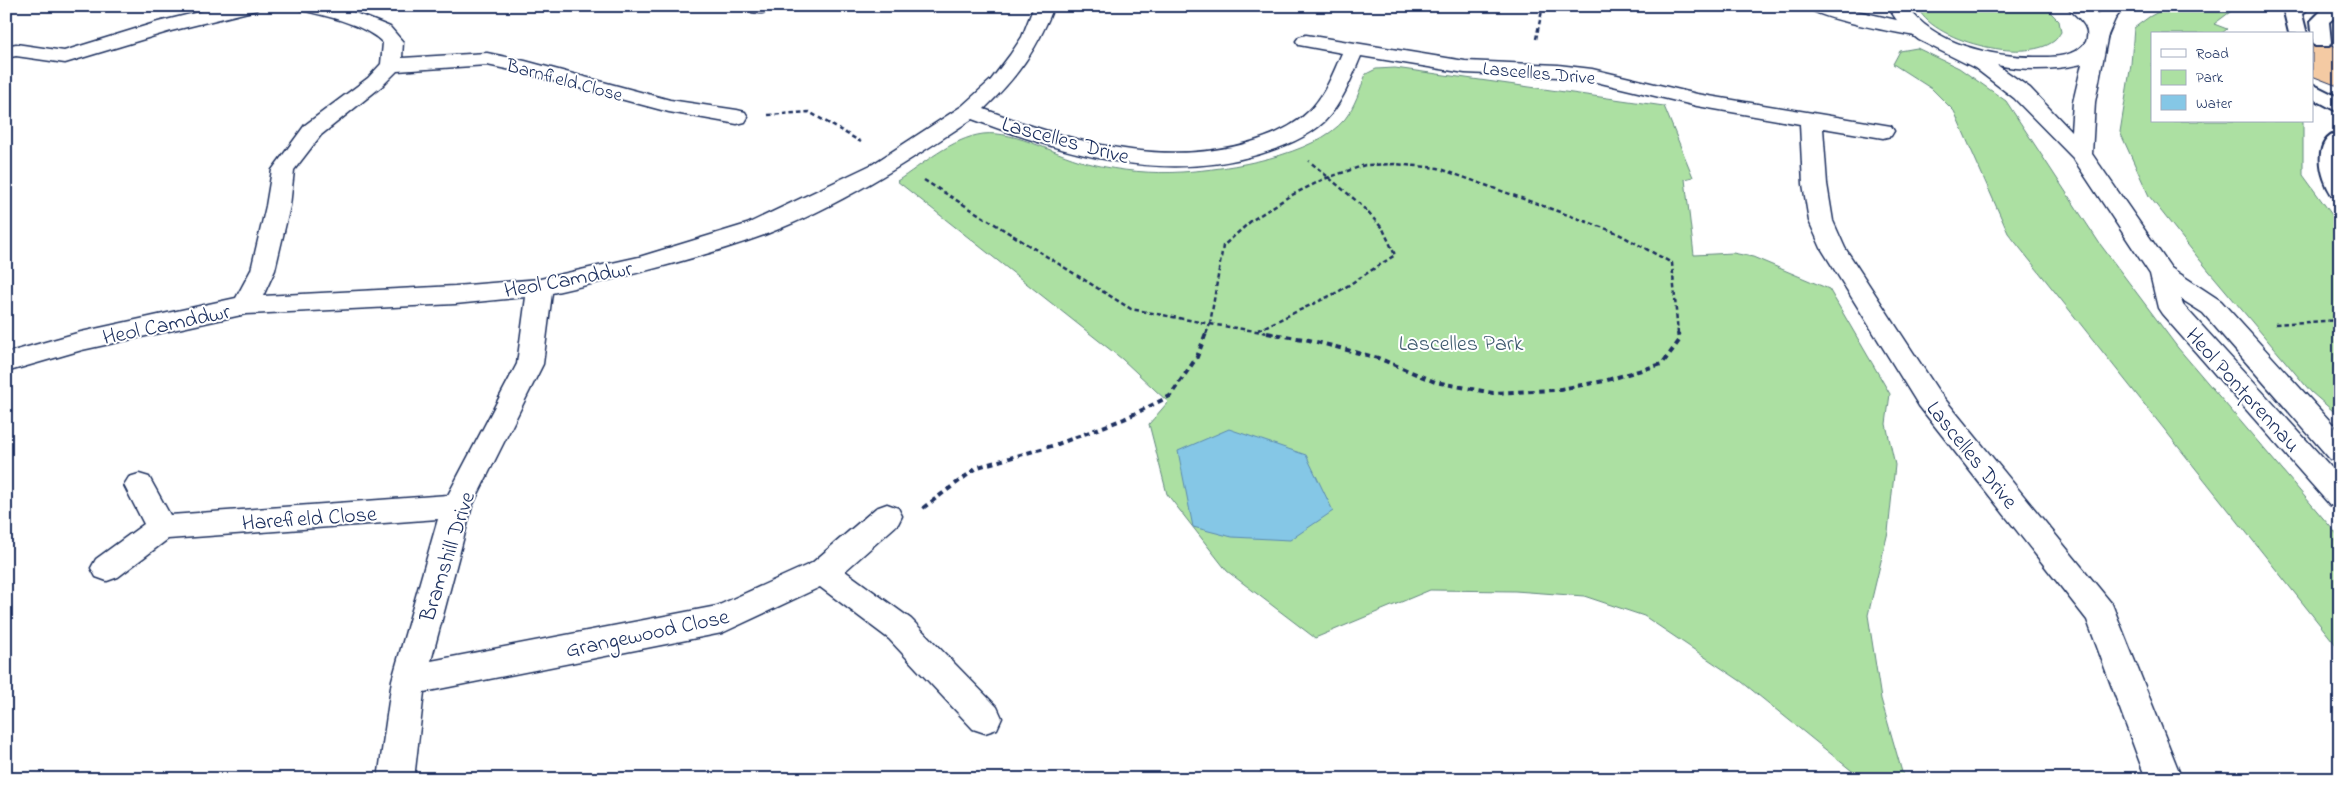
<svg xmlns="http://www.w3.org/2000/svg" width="2346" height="785" viewBox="0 0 2346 785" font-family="'Indie Flower',sans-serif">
<rect width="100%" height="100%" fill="#fff"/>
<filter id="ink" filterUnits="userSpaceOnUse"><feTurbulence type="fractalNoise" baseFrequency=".02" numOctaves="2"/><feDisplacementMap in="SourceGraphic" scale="10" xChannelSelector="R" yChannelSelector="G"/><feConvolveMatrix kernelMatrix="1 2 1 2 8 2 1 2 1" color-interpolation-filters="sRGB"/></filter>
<g filter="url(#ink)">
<path fill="#ace0a2" stroke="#648880" d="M 1917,6 L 2044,6 L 2059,21 L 2061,32 C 2059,35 2057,39 2054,41 C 2024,64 1930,41 1917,6 Z
M 2169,6 L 2238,6 L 2214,24 L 2227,29 L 2221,34 L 2152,34 L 2152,121 L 2303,121 L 2303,175 L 2340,226 L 2340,417 L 2311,392 L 2199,259 L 2149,196 L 2120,132 L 2131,64 L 2134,28 L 2149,17 Z
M 1917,48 L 1959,68 L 2006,101 L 2100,244 L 2178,348 L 2340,538 L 2340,650 L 2008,233 L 1954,111 L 1932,89 L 1893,64 L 1900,51 Z
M 1395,68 L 1664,106 L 1693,177 L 1685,179 L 1694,255 L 1733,253 L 1753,257 L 1829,289 L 1890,394 L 1886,424 L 1895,465 L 1888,532 L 1868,615 L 1881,699 L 1904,779 L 1857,775 L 1742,682 L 1644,616 L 1584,596 L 1515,591 L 1430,590 L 1315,638 L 1227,571 L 1167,494 L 1149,424 L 1168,402 L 1122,359 L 897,181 C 922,165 952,138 983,134 C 1017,130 1058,157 1092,164 C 1120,171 1153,174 1182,172 C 1229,169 1314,156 1345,119 C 1355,106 1360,89 1366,74 L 1376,69 Z"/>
<path fill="#85c7e6" stroke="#5b8ab0" d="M 1229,429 L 1306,455 L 1333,511 L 1290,540 L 1232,537 L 1193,527 L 1178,451 Z"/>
<path fill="#f4caa3" stroke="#1b2f5e" d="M 2312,38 L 2340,48 L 2340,87 L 2312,76 Z"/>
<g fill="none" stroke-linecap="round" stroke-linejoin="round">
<defs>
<path id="service" d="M 2289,6 L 2310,6 L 2302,14 L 2307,34 L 2289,33 L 2284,12 Z
M 2326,6 L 2340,6 L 2340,13 L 2329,22 L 2331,42 L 2329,46 L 2315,46 L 2313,42 L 2311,21 Z
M 2312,84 L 2340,98 L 2340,113 L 2312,98 Z
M 2340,132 L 2340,196 L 2332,195 C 2320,177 2311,139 2340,132 Z"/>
<path id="minor" d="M 223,6 L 259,6 L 256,10 L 171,31 L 65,63 L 16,56 L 6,58 L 6,46 L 16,44 L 64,51 L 158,22 Z
M 298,6 L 343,8 L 390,27 L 403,42 L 402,58 L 487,53 L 525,61 L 670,100 L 737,110 L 745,112 L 748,117 L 745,122 L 737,124 L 669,112 L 516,71 L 487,65 L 397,71 L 382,86 L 321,135 L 294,170 L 290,206 L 275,270 L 263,296 L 455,286 L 540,279 L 639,257 L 747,224 L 873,164 L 962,106 L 991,80 L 1010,55 L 1022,37 L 1034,6 L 1054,6 C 1037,50 1017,77 984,109 C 1069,141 1162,169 1251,142 C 1271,136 1293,127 1308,112 C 1325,96 1333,73 1342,53 L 1299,45 L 1296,41 L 1299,37 L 1306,35 L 1465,61 L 1558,65 L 1592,69 L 1697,94 L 1891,126 L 1894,131 L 1891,136 L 1883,138 L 1823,128 L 1827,184 L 1833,221 L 1845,248 L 1939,392 L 2112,604 L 2182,779 L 2146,779 L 2087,620 L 1919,406 L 1821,248 L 1809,221 L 1803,184 L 1800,124 L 1697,106 L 1592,81 L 1558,77 L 1465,73 L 1361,56 C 1351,79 1342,104 1324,122 C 1307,138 1282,147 1260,154 C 1160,184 1067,154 972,119 C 906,163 838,207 764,235 C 695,260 623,277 552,293 L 543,364 L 472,506 L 431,661 L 717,606 L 812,563 L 876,508 L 887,504 L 898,508 L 902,516 L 898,524 L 845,571 L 911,619 L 997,707 L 1002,718 L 997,729 L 985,733 L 973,729 L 889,639 L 820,587 L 722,633 L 424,692 L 414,779 L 378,779 L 392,680 L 438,519 L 168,539 L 118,577 L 107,581 L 96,577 L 91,568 L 96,559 L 144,524 L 124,485 L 129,477 L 139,474 L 149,477 L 170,515 L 448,495 L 517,364 L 526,297 L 455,304 L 246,314 L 82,350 L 6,372 L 6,353 L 81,332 L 236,298 L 251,270 L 266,206 L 272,170 L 305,125 L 368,78 L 381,64 L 383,43 C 365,24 326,16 301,10 Z
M 750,6 L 771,6 C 766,14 761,14 752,12 Z
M 1806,6 L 1835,6 L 1927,27 L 1930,31 L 1927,35 L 1920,37 C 1901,33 1815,19 1806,6 Z
M 2104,6 L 2125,6 L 2115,19 L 2105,42 L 2098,44 L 2091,42 L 2088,38 L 2095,18 Z"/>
<path id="tertiary" d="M 1887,6 L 1907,6 C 1934,45 1995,58 2040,57 C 2050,57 2062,57 2071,53 C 2077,51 2082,46 2086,42 C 2092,24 2076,18 2067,6 L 2089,6 L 2102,19 L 2108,34 L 2095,102 L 2092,154 L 2171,268 L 2221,301 L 2340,432 L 2340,462 L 2330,459 L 2203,313 L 2181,299 L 2183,305 L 2340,477 L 2340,508 L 2330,505 L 2162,314 L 2158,308 L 2150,274 L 2073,158 L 2014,98 L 1975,68 L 1919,40 L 1901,26 ZM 2082,64 L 2073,102 L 2071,131 L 2030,88 L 1997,65 C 2025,71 2054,70 2082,64 Z"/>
</defs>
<use href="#service" stroke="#1b2f5e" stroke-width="4"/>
<use href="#minor" stroke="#1b2f5e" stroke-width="3"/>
<use href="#tertiary" stroke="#1b2f5e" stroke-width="3"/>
<path stroke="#1b2f5e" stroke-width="2.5" stroke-dasharray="4.5 3" stroke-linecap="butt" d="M 1536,39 L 1543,6
M 768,115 L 809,112 L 861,142
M 924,180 L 1131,309 L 1210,324
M 1210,324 L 1275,334
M 1210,324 L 1223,246 L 1251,221 L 1288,197 L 1324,179 L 1365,165 L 1395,164 L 1438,168 L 1615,232 L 1672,263 L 1678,334
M 2275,324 L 2340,320
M 1258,330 L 1338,292 L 1395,255 L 1383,229 L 1359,203 L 1309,161
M 1206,334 L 1210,324"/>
<path stroke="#1b2f5e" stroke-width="4" stroke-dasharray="5.5 4.5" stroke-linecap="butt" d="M 1267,333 L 1309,340 L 1378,358 L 1435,382 L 1493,393 L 1555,390 L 1604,381 L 1662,364 L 1679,341 L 1678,333
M 923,508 L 978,467 L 1055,445 L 1124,419 L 1170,396 L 1197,357 L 1206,333"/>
<use href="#service" fill="#fff" fill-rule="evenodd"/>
<use href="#minor" fill="#fff" fill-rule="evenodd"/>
<use href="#tertiary" fill="#fff" fill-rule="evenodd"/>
</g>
</g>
<g text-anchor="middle" stroke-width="4" stroke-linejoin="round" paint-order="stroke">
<g font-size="19" fill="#1b2f5e" stroke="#fff">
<text transform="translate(1539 72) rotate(5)" y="7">Lascelles Drive</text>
<text transform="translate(565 79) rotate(15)" y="7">Barnfield Close</text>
</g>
<g font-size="22" fill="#1b2f5e" stroke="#fff">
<text transform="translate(1066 139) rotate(15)" y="8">Lascelles Drive</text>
<text transform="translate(568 278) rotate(-10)" y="8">Heol Camddwr</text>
<text transform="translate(166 323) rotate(-12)" y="8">Heol Camddwr</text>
<text transform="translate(2244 389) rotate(48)" y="8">Heol Pontprennau</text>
<text transform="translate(1973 454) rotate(51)" y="8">Lascelles Drive</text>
<text transform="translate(309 517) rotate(-4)" y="8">Harefield Close</text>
<text transform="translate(446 556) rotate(-72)" y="8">Bramshill Drive</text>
<text transform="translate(647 632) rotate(-12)" y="8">Grangewood Close</text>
</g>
<g font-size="22" fill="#3f5b6f" stroke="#fff">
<text x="1461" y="350">Lascelles Park</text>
</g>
</g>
<rect width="2346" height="785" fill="none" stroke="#fff" stroke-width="25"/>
<rect x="12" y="12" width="2321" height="760" fill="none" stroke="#1b2f5e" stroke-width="2" filter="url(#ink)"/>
<rect x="2151" y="32" width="162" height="90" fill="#ffffff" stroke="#a4acbf"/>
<rect x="2161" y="49" width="25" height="8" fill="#ffffff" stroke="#a4acbf"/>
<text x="2196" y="58" font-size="15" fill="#1b2f5e">Road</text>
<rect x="2161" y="70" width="25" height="15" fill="#ace0a2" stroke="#a4acbf"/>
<text x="2196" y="82" font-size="15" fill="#1b2f5e">Park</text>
<rect x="2161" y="95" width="25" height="15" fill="#85c7e6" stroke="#a4acbf"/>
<text x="2196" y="108" font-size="15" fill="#1b2f5e">Water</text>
</svg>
